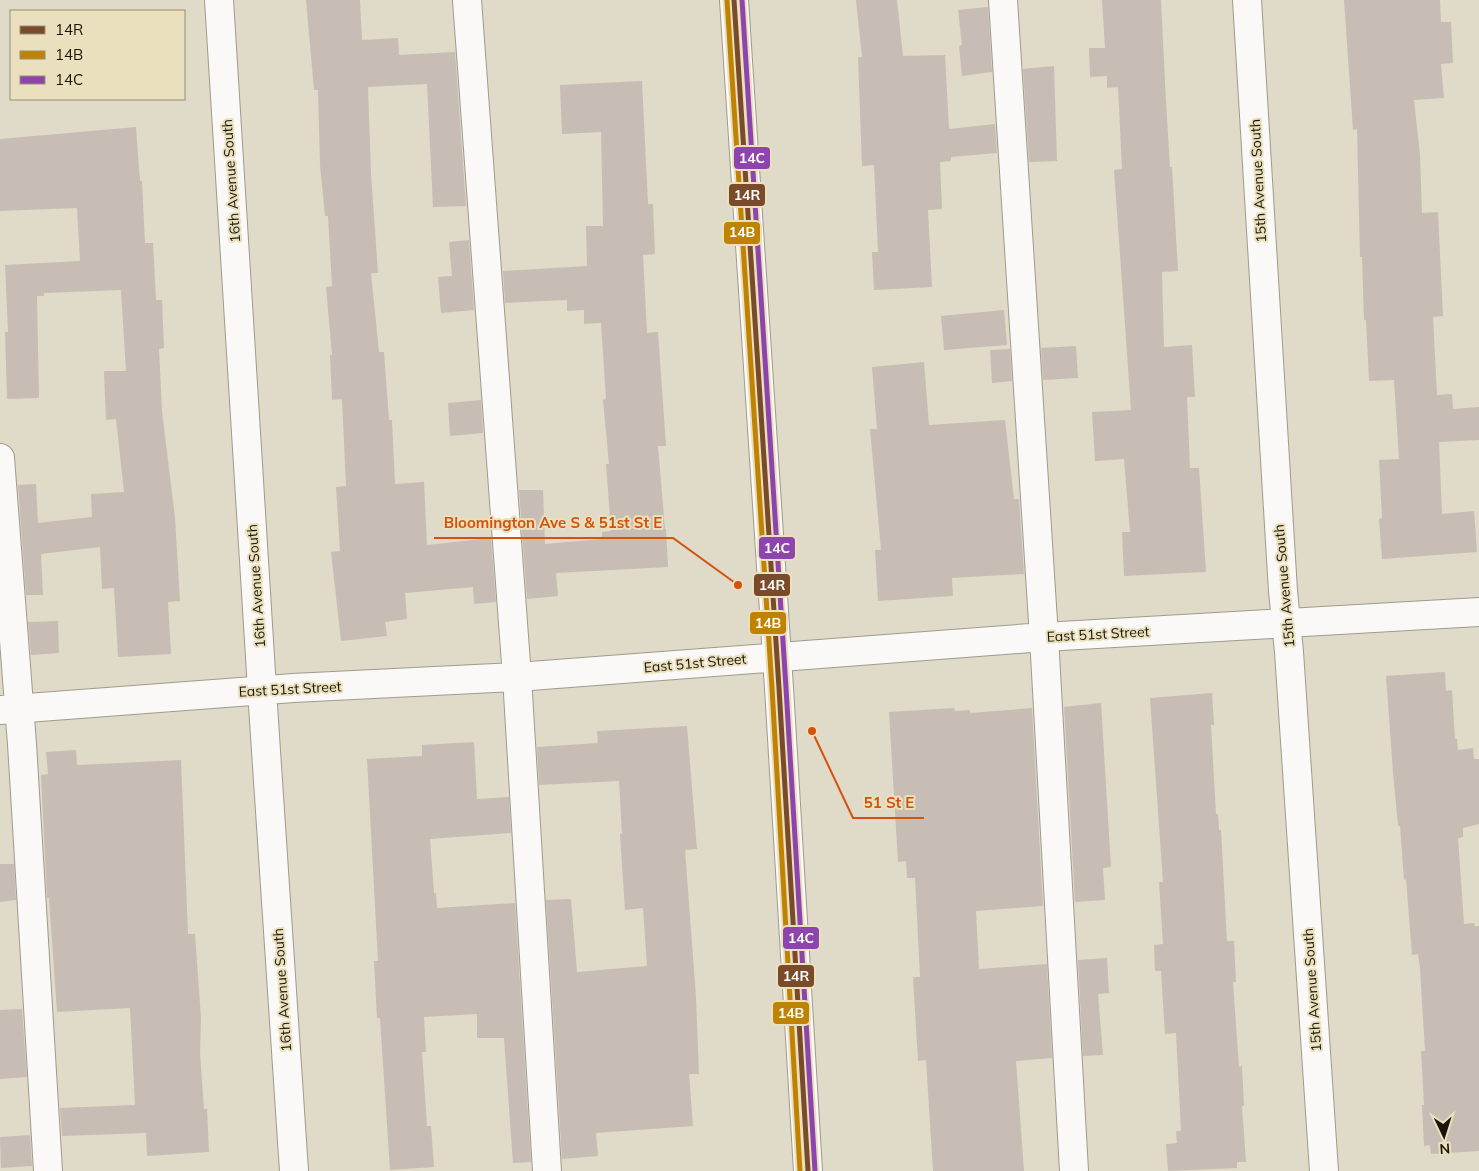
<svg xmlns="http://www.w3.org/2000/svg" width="1479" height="1171" viewBox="0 0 1479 1171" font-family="Mulish,sans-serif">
<rect width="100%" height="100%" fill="#e0dac8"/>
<path fill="#c7bdb4" d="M 306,0 L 360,0 L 362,40 L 398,38 L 399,55 L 455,52 L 466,206 L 433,207 L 427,84 L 368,87 L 371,174 L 378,273 L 371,273 L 379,352 L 384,352 L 389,420 L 392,420 L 395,484 L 424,482 L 427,545 L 491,538 L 496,602 L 474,604 L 473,587 L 405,593 L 407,619 L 385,622 L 387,636 L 341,641 L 331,552 L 340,551 L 336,487 L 346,486 L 342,399 L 332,400 L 330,355 L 332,355 L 326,287 L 332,286 L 328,216 L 325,216 L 320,165 L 318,90 L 314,90 Z
M 856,0 L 897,0 L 903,56 L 945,55 L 949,129 L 995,124 L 997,153 L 951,157 L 951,161 L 940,162 L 942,209 L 928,210 L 932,287 L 874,290 L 872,252 L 878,252 L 874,165 L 862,166 L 858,57 L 862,57 Z
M 1102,0 L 1161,0 L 1166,102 L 1170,167 L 1172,167 L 1178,271 L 1162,272 L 1164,347 L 1192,345 L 1195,397 L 1187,397 L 1190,468 L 1199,468 L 1206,572 L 1124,576 L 1122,532 L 1130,532 L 1124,459 L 1095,461 L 1092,412 L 1131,410 L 1114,170 L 1122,169 L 1118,87 L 1107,88 L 1107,76 L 1090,77 L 1089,48 L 1105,48 Z
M 1344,0 L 1440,0 L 1441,22 L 1451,22 L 1453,63 L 1441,64 L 1444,98 L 1414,100 L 1420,155 L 1422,213 L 1438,212 L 1443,316 L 1433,317 L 1437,395 L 1452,394 L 1453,409 L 1479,407 L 1479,440 L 1439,442 L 1442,514 L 1474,511 L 1477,552 L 1382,559 L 1379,519 L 1382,518 L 1379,460 L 1399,459 L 1394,380 L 1369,381 L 1366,320 L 1364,320 L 1362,257 L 1360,257 L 1357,129 L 1353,130 Z
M 988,7 L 992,72 L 962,76 L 959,46 L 962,45 L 958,10 Z
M 1054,66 L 1057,161 L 1029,162 L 1023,69 Z
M 642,81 L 648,204 L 653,204 L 655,254 L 643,255 L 647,333 L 658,332 L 666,446 L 658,446 L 665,529 L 666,529 L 668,567 L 556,573 L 558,596 L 527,599 L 519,490 L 543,490 L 545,544 L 602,539 L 602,532 L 611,531 L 606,464 L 609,464 L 603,400 L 606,399 L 601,323 L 584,324 L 584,310 L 567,311 L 567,300 L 505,303 L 503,271 L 587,266 L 586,226 L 603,226 L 601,132 L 562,134 L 560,85 Z
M 136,127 L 140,181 L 142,181 L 145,243 L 153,243 L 156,300 L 162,300 L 164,348 L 159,349 L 162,411 L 175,518 L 180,601 L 168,602 L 171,654 L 118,657 L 114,588 L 102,589 L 100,547 L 41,554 L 43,595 L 26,595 L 18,485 L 36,484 L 38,523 L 92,517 L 91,494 L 124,492 L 116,419 L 106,420 L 104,371 L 126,371 L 121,290 L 44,293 L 44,296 L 37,296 L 39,398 L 7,399 L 5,332 L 8,332 L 5,265 L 80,261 L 77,208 L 0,211 L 0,139 Z
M 469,240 L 474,310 L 441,313 L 438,277 L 452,276 L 449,242 Z
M 1004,310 L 1007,345 L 944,350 L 941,316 Z
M 1076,346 L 1078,378 L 1043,380 L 1041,348 Z
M 1010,349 L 1012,381 L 992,383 L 990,350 Z
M 924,362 L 929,425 L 1005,420 L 1014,499 L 1019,499 L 1024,574 L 952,578 L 953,596 L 878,601 L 875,550 L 881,550 L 870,429 L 877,429 L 872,367 Z
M 481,400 L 483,433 L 450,436 L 448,403 Z
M 58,621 L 59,653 L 31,655 L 28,622 Z
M 1445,672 L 1446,691 L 1452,690 L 1455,739 L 1457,739 L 1458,750 L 1473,748 L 1474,759 L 1479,759 L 1479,824 L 1463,828 L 1463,837 L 1458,838 L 1464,924 L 1474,923 L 1475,926 L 1479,926 L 1479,1151 L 1431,1154 L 1430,1145 L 1424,1146 L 1422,1105 L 1424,1105 L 1421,1051 L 1425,1051 L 1420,968 L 1418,954 L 1412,955 L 1406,879 L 1404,880 L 1400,826 L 1398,826 L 1393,772 L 1386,676 Z
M 1212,693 L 1214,725 L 1211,725 L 1216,814 L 1218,814 L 1219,830 L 1221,830 L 1227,941 L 1234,941 L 1236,982 L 1233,982 L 1239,1067 L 1242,1066 L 1244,1106 L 1242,1106 L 1246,1162 L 1237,1162 L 1237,1168 L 1168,1171 L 1166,1144 L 1177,1143 L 1176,1131 L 1181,1131 L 1176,1033 L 1165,1034 L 1161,971 L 1155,971 L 1154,945 L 1163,944 L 1159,882 L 1163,882 L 1150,698 Z
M 1101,703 L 1111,867 L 1103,868 L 1105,900 L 1075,902 L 1064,707 Z
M 954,708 L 955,711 L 970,710 L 970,713 L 1032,708 L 1043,906 L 976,911 L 979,969 L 1047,964 L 1052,1058 L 1016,1061 L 1024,1171 L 933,1171 L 926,1060 L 918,1061 L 913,977 L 920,977 L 915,878 L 907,878 L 906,861 L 898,862 L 889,712 Z
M 687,726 L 697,849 L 685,850 L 696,997 L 699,1074 L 689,1074 L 693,1126 L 596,1133 L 598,1156 L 562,1159 L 546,900 L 571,899 L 577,972 L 647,966 L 643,908 L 625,910 L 620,834 L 622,834 L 619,781 L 539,785 L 537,747 L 598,743 L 597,731 Z
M 474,742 L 477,799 L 509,797 L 511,833 L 430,839 L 434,893 L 436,893 L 437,908 L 515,903 L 531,1162 L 513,1163 L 504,1038 L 477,1038 L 477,1014 L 424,1017 L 426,1052 L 422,1052 L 427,1126 L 431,1126 L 434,1167 L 390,1170 L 380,1018 L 377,1018 L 374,961 L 378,961 L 367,759 L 422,756 L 422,745 Z
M 76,750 L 77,765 L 181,760 L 188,934 L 195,934 L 201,1018 L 200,1053 L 204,1109 L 207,1109 L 209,1152 L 147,1156 L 146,1133 L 62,1136 L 60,1108 L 135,1105 L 130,1008 L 57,1012 L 49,898 L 47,898 L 41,775 L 48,774 L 46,752 Z
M 0,864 L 14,864 L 16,900 L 0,902 Z
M 1107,958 L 1109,993 L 1098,994 L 1103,1055 L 1083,1056 L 1078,960 Z
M 22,1009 L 27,1077 L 0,1079 L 0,1010 Z
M 30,1135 L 32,1166 L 1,1168 L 0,1137 Z"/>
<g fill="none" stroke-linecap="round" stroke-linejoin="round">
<defs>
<path id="minor" d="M 219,0 L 264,721 L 294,1171
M 467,0 L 517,677 L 547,1171
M 734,0 L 779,688 L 808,1171
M 1003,0 L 1044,637 L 1074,1171
M 1247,0 L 1283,591 L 1289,652 L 1324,1171
M 0,458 L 22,744 L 48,1171
M 0,710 L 293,688 L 517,677 L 1044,637 L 1479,612"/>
</defs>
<use href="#minor" stroke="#9f9b8c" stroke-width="30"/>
<use href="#minor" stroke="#faf9f7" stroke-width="28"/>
<defs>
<path id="bus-1" d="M 734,0 L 779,688 L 808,1171"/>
<path id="bus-2" d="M 727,0 L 772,688 L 800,1171"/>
<path id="bus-3" d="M 742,0 L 786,688 L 815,1171"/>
</defs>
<use href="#bus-1" stroke="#eae0bd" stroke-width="9"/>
<use href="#bus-2" stroke="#eae0bd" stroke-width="9"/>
<use href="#bus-3" stroke="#eae0bd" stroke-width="9"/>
<use href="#bus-1" stroke="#7a4b2a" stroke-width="5"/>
<use href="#bus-2" stroke="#c08202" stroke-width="5"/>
<use href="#bus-3" stroke="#8e44ad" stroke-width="5"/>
</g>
<g text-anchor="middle" stroke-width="4" stroke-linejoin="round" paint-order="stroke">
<g font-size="14" fill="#191508" stroke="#eae0bd">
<text transform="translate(231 181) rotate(-94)" y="5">16th Avenue South</text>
<text transform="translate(1258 181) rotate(-93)" y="5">15th Avenue South</text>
<text transform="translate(256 586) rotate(-94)" y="5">16th Avenue South</text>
<text transform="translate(1284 586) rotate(-95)" y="5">15th Avenue South</text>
<text transform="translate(1098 634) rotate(-3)" y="5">East 51st Street</text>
<text transform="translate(695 663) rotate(-5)" y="5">East 51st Street</text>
<text transform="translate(290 689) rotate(-3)" y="5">East 51st Street</text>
<text transform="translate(282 990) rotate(-94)" y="5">16th Avenue South</text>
<text transform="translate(1312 990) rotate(-94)" y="5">15th Avenue South</text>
</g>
</g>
<path fill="none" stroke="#d3520c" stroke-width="2" d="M738 585L673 538H434M812 731L853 818H924"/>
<g fill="#d3520c" stroke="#eae0bd" stroke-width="2">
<circle cx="738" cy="585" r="5"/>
<circle cx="812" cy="731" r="5"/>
</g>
<g font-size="15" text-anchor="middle" font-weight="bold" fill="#d3520c" stroke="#eae0bd" stroke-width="4" stroke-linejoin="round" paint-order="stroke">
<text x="553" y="528">Bloomington Ave S &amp; 51st St E</text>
<text x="889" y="808">51 St E</text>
</g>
<g stroke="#eae0bd" stroke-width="2">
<rect x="733" y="146" width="38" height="24" rx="5" fill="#8e44ad"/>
<rect x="728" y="183" width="38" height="24" rx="5" fill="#7a4b2a"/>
<rect x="723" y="221" width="38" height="24" rx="5" fill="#c08202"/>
<rect x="758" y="536" width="38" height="24" rx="5" fill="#8e44ad"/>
<rect x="753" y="573" width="38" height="24" rx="5" fill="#7a4b2a"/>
<rect x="749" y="611" width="38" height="24" rx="5" fill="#c08202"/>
<rect x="782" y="926" width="38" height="24" rx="5" fill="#8e44ad"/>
<rect x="777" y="964" width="38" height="24" rx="5" fill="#7a4b2a"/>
<rect x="772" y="1001" width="38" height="24" rx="5" fill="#c08202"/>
</g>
<g font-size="14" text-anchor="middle" font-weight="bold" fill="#fff">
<text x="752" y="163">14C</text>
<text x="747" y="200">14R</text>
<text x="742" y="237">14B</text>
<text x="777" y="553">14C</text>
<text x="772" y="590">14R</text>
<text x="768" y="628">14B</text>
<text x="801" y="943">14C</text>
<text x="796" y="981">14R</text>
<text x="791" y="1018">14B</text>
</g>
<rect x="10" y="10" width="175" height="90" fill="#eae0bd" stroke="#968f75"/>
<rect x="20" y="26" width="25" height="8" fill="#7a4b2a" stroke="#968f75"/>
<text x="55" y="35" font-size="15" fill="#191508">14R</text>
<rect x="20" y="51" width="25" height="8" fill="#c08202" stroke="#968f75"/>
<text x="55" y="60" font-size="15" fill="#191508">14B</text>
<rect x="20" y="76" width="25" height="8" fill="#8e44ad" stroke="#968f75"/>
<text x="55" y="85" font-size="15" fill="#191508">14C</text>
<g transform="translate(1444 1136) rotate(176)" stroke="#eae0bd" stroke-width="4" paint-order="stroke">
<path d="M0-4L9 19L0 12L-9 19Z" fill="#191508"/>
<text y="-8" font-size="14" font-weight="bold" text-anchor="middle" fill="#191508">N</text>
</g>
</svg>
